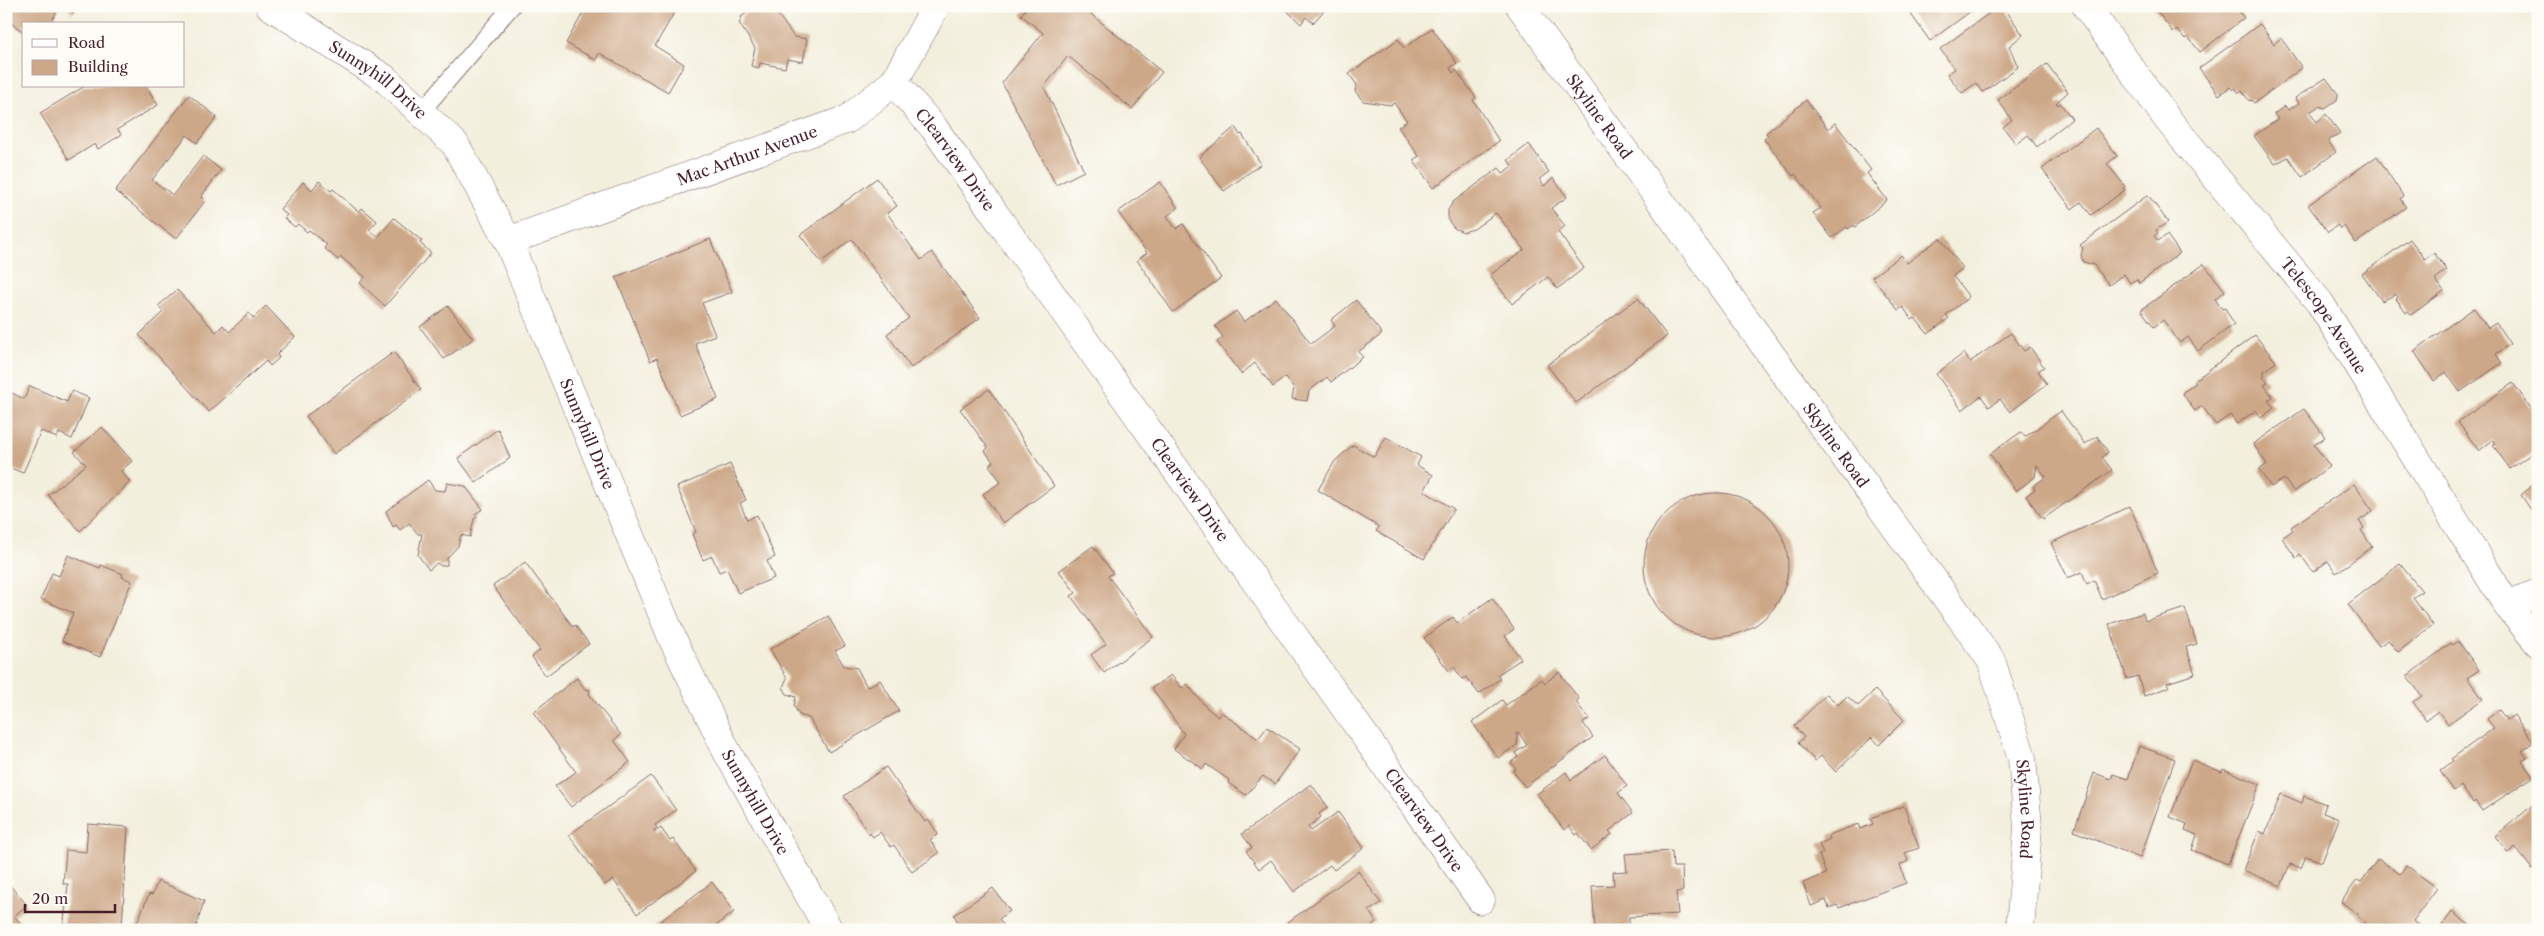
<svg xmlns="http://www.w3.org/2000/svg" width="2544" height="936" viewBox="0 0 2544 936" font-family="'Libre Caslon Text',serif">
<rect width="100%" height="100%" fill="#fdfcf7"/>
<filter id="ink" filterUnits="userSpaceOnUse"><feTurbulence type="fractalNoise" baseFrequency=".02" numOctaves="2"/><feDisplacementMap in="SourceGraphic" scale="10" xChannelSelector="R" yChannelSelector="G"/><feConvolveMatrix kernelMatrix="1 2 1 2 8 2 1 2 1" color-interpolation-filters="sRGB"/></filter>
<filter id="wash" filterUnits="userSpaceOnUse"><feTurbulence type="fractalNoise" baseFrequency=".0096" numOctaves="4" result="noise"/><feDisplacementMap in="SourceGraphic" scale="20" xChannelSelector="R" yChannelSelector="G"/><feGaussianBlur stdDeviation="1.12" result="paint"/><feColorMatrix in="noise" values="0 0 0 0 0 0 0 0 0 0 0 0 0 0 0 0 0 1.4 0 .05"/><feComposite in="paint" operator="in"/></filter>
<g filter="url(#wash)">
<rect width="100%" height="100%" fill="#f3efdd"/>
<g id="blocks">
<path fill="#cda888" d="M 6,6 L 60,6 L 51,22 L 47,20 L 44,24 L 24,24 L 24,32 L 6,20 Z
M 64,6 L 78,6 L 73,13 Z
M 587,6 L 678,6 L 655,46 L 684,64 L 668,92 L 599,53 L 596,60 L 566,43 Z
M 757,6 L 772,6 L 794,37 L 807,39 L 803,62 L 787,59 L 785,68 L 760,63 L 759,68 L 751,66 L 755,48 L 739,23 L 742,20 L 741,17 Z
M 1028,6 L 1081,6 L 1162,72 L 1132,109 L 1068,56 L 1044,87 L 1084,171 L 1056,185 L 1002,83 L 1043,33 L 1021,15 Z
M 1282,6 L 1328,6 L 1313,23 L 1306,17 L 1301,24 Z
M 1905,6 L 1978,6 L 1930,41 Z
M 1999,6 L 2003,6 L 2023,35 L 2009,46 L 2018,67 L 1983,92 L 1976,83 L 1962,93 L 1947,74 L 1955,69 L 1940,49 Z
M 2153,6 L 2235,6 L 2244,18 L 2200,52 L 2188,37 L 2185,39 L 2177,29 L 2173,32 Z
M 2260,24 L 2274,44 L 2281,38 L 2302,68 L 2254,103 L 2251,100 L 2249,101 L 2242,91 L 2239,93 L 2235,88 L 2233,90 L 2230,87 L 2219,95 L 2199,68 Z
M 1432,28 L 1457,63 L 1450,68 L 1453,73 L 1456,70 L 1476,98 L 1473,100 L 1499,141 L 1433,188 L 1413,160 L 1419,156 L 1398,127 L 1407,121 L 1394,103 L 1391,105 L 1363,101 L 1355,91 L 1357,85 L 1349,74 L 1398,39 L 1404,48 Z
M 2047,64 L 2068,92 L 2056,103 L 2058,105 L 2060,103 L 2072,119 L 2037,147 L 2028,135 L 2016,144 L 2003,127 L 2012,120 L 1998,100 Z
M 2326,78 L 2338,94 L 2337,100 L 2325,108 L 2319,106 L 2310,112 L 2317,122 L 2326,114 L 2340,133 L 2328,141 L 2336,152 L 2302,177 L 2288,157 L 2275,164 L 2254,136 L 2278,119 L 2274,114 L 2285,106 L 2288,110 L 2299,103 L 2295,98 Z
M 85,86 L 146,86 L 158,105 L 118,129 L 121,135 L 98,149 L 95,144 L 69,160 L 40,113 Z
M 189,95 L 217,117 L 197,143 L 187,135 L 152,180 L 173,195 L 203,156 L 221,170 L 201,197 L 205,201 L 176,239 L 115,191 Z
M 1806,100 L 1828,129 L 1835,123 L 1871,170 L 1867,173 L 1887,200 L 1855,227 L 1854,225 L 1848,229 L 1847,227 L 1832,238 L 1813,213 L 1821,208 L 1795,174 L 1793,176 L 1764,139 L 1768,136 L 1766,133 Z
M 1235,127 L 1240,135 L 1242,134 L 1261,164 L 1224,191 L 1199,157 Z
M 2096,128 L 2117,156 L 2107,164 L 2125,186 L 2123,188 L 2125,190 L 2091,215 L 2081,202 L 2072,209 L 2042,169 Z
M 1529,144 L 1549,172 L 1539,179 L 1544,186 L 1553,178 L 1567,197 L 1551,208 L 1565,226 L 1558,232 L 1584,268 L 1557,289 L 1548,277 L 1512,304 L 1490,275 L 1524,250 L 1496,213 L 1474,229 L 1463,232 L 1454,228 L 1448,220 L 1448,210 L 1453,202 L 1499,168 L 1503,173 L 1512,166 L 1508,160 Z
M 2377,156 L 2403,196 L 2400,199 L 2406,207 L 2356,243 L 2344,226 L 2340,229 L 2338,225 L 2328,232 L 2308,205 Z
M 877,178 L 897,206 L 887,213 L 921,260 L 932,252 L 980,318 L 911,368 L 887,334 L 909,318 L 852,239 L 821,262 L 800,235 Z
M 319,181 L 331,191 L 333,189 L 359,212 L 362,208 L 377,221 L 369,230 L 378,237 L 394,218 L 422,241 L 420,243 L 431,253 L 385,306 L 360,283 L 365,277 L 341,257 L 338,260 L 324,248 L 327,245 L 309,230 L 307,232 L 298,224 L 295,227 L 284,218 L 287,215 L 280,209 L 303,182 L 312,190 Z
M 1160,182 L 1178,208 L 1167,216 L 1176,229 L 1183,224 L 1221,278 L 1173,312 L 1137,260 L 1147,253 L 1118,212 Z
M 2148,195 L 2168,222 L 2156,230 L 2158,233 L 2154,236 L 2158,241 L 2167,235 L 2180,253 L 2139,283 L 2137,279 L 2130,283 L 2124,274 L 2109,285 L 2094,265 L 2083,262 L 2081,255 L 2083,248 L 2080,245 Z
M 1940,238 L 1963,268 L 1953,276 L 1969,297 L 1946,315 L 1949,318 L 1928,334 L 1915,318 L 1912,320 L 1903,307 L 1898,310 L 1872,277 L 1901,255 L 1907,263 Z
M 710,239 L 732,292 L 702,303 L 715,335 L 695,343 L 718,399 L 680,415 L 657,358 L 650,361 L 616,277 Z
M 2410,239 L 2425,259 L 2434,253 L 2447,270 L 2435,279 L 2444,291 L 2411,315 L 2408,312 L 2406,313 L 2396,299 L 2398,297 L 2396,294 L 2382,301 L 2362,274 Z
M 2204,264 L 2225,291 L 2215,299 L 2222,309 L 2225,308 L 2234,324 L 2198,351 L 2188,337 L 2180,343 L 2163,320 L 2154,327 L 2141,310 Z
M 177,290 L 216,332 L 223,325 L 229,332 L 249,313 L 253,318 L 266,306 L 295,337 L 277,354 L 279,358 L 270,366 L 266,361 L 209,412 L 139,335 L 163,312 L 158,306 Z
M 1276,298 L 1311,344 L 1335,326 L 1331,320 L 1356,300 L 1382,334 L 1358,352 L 1363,357 L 1331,382 L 1327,377 L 1309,391 L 1307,401 L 1292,399 L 1294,388 L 1285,377 L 1273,387 L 1255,363 L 1241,374 L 1217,342 L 1223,337 L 1215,326 L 1236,311 L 1244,322 Z
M 1638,298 L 1667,336 L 1576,403 L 1547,365 Z
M 448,306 L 473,339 L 444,359 L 420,327 Z
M 2474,308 L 2488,328 L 2496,323 L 2510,344 L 2496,354 L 2502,363 L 2460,392 L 2446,372 L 2434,381 L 2414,351 Z
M 2011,333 L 2024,351 L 2030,347 L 2044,367 L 2038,371 L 2047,384 L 2010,412 L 2000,399 L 1989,407 L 1981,396 L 1962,410 L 1936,374 L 1964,353 L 1970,362 Z
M 2255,335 L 2276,362 L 2263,372 L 2265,374 L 2263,376 L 2268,382 L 2264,385 L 2273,397 L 2268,400 L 2274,408 L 2261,418 L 2256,410 L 2237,424 L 2230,415 L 2216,425 L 2202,406 L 2195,411 L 2182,393 L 2196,383 L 2194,381 Z
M 394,352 L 421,390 L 334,454 L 306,416 Z
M 2513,383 L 2538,418 L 2538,429 L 2535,431 L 2538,436 L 2538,449 L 2510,469 L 2493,445 L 2495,443 L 2493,440 L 2479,451 L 2458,422 Z
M 30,386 L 67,402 L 72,391 L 89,398 L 72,439 L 59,433 L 57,438 L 41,431 L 23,473 L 6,466 L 6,405 L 12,393 L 24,399 Z
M 989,389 L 1054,486 L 1003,523 L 983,494 L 1001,482 L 989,465 L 993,462 L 985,451 L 988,448 L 960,409 Z
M 2304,409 L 2325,437 L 2314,445 L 2330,466 L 2294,492 L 2284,479 L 2271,487 L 2259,470 L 2267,464 L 2253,444 Z
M 2061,411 L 2085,444 L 2097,436 L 2108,452 L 2102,457 L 2112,470 L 2043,519 L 2026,496 L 2035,489 L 2033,486 L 2046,477 L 2037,465 L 2035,477 L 2016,491 L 1990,454 L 2021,432 L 2025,437 Z
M 102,427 L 132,461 L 121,471 L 130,482 L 80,531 L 48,495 L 86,465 L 74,452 Z
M 498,429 L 510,458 L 476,483 L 458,458 Z
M 1386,437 L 1421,457 L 1417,465 L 1433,475 L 1424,491 L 1454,509 L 1424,559 L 1376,531 L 1379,527 L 1318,490 L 1335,461 L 1353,445 L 1374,457 Z
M 730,464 L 746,500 L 740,503 L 747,520 L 757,515 L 775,557 L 767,561 L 774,578 L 738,593 L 727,569 L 719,572 L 712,556 L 703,560 L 692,534 L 696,532 L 677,487 Z
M 428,480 L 435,490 L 445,491 L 447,483 L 465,486 L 483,509 L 475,514 L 477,517 L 474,519 L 470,537 L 461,535 L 458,546 L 447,558 L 447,565 L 441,566 L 437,563 L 429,570 L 418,555 L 422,534 L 418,534 L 409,523 L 400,530 L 396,525 L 393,527 L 386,511 Z
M 2538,481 L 2538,520 L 2521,495 Z
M 2354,484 L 2373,511 L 2359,521 L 2364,528 L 2361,530 L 2372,547 L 2336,573 L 2328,561 L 2313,572 L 2300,554 L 2296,558 L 2282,538 L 2293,530 L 2291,527 Z
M1644 565a72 72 0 1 1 144 0a72 72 0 1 1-144 0Z
M 2130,506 L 2158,573 L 2102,599 L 2094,580 L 2087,584 L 2082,572 L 2068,578 L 2051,543 Z
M 1093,546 L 1113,573 L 1108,576 L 1153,637 L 1104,673 L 1091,655 L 1106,644 L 1071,596 L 1076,593 L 1059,571 Z
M 68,555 L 100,568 L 101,565 L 123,574 L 122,577 L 132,581 L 100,657 L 62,641 L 73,613 L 41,599 L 52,573 L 59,576 Z
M 525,562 L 573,627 L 575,625 L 589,644 L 546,676 L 532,657 L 540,650 L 493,586 Z
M 2400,564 L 2422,591 L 2413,598 L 2433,625 L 2398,652 L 2388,640 L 2379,646 L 2348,604 Z
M 1492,598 L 1514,629 L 1505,636 L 1521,659 L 1497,675 L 1500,679 L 1479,694 L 1466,677 L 1462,679 L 1454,667 L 1449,671 L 1424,638 L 1453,617 L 1457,623 Z
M 2185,608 L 2197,644 L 2186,647 L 2195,674 L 2167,683 L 2169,687 L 2144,696 L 2138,676 L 2127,679 L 2109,624 L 2143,613 L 2145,621 Z
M 828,616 L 845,646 L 835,651 L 844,666 L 857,668 L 867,687 L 880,680 L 899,711 L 829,752 L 809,718 L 799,715 L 794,706 L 796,697 L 787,694 L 783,687 L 787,678 L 770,649 Z
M 2458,641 L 2479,670 L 2467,678 L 2483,699 L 2448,724 L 2438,711 L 2426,720 L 2413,702 L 2422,696 L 2407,676 L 2451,643 L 2453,645 Z
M 1559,672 L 1579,699 L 1576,702 L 1589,719 L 1583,723 L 1593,737 L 1525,787 L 1513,771 L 1516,769 L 1511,762 L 1518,757 L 1515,753 L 1527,745 L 1518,732 L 1516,734 L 1518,737 L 1517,745 L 1498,758 L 1472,722 L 1502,700 L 1506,705 L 1542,679 L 1545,683 Z
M 1171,675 L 1182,688 L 1187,684 L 1206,707 L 1218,717 L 1221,712 L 1258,739 L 1267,727 L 1300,749 L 1275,784 L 1263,776 L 1246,795 L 1228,783 L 1229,780 L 1206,764 L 1203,769 L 1174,749 L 1184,734 L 1152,688 Z
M 577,678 L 585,689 L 590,690 L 589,694 L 621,735 L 614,740 L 630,762 L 571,807 L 555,786 L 576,772 L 533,712 Z
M 1875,690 L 1904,720 L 1879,745 L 1872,737 L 1836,772 L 1821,756 L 1815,761 L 1798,743 L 1804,737 L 1794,726 L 1827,694 L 1838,705 L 1847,696 L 1858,706 Z
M 2499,710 L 2507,720 L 2514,715 L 2533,742 L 2522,751 L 2527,758 L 2522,761 L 2533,777 L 2482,811 L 2475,801 L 2473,803 L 2461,786 L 2454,791 L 2440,771 L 2453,761 L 2451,759 L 2494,728 L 2487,719 Z
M 2139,746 L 2175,759 L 2140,858 L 2074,831 L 2094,773 L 2111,779 L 2113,774 L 2128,779 Z
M 1605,755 L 1627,786 L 1618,793 L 1633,813 L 1609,831 L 1612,834 L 1591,850 L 1578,833 L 1576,835 L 1569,826 L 1564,830 L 1537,794 L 1566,772 L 1571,780 Z
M 2192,760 L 2222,772 L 2223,769 L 2260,784 L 2228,864 L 2192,850 L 2197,835 L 2185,830 L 2187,824 L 2170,817 Z
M 886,767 L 925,822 L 929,820 L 938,834 L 930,840 L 939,853 L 912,872 L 894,845 L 891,847 L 880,832 L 873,837 L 870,833 L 869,835 L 844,796 Z
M 651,776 L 676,810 L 655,825 L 657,828 L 654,830 L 655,832 L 661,828 L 670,841 L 673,839 L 696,871 L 637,914 L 613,879 L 605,885 L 569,835 Z
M 1311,784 L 1328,807 L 1319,814 L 1321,817 L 1308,827 L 1311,831 L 1338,812 L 1364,848 L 1334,870 L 1330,865 L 1294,892 L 1271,860 L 1259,869 L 1246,851 L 1252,848 L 1242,834 Z
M 2281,794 L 2302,803 L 2304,796 L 2326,804 L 2323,813 L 2339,819 L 2322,862 L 2306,856 L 2301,868 L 2290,864 L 2281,886 L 2243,870 L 2259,831 L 2265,834 Z
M 2538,801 L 2538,870 L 2535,867 L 2532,869 L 2515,847 L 2508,853 L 2495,836 Z
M 1904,806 L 1919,848 L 1905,853 L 1908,861 L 1900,865 L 1906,883 L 1839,908 L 1837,905 L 1829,908 L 1826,900 L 1811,906 L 1803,883 L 1826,874 L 1819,855 L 1823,853 L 1819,844 L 1830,839 L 1829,835 L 1858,824 L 1860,829 L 1873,824 L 1870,818 Z
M 88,824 L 128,827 L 122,927 L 101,926 L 100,930 L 63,930 L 68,884 L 63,884 L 66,850 L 86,852 Z
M 1672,851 L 1673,867 L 1682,867 L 1683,891 L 1676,892 L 1678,914 L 1629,917 L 1629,928 L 1595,930 L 1592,886 L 1614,885 L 1613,872 L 1627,871 L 1625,854 Z
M 2378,859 L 2400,874 L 2406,865 L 2437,888 L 2413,921 L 2420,926 L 2418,930 L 2367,930 L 2364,926 L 2366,923 L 2357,916 L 2358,914 L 2341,902 L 2357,880 L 2361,882 Z
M 1358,871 L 1381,903 L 1369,911 L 1376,922 L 1371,926 L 1373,930 L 1293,930 L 1288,922 Z
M 6,881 L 27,905 L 14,916 L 27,930 L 6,930 Z
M 158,881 L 204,901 L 195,930 L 134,930 L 149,894 L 152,895 Z
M 712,882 L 720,893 L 721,892 L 734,912 L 710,930 L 649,930 Z
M 993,888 L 1010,911 L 999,919 L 1007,930 L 962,930 L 954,915 Z
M 2452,912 L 2476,930 L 2439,930 Z"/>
</g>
</g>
<g filter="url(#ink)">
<use href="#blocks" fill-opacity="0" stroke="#856869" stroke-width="1"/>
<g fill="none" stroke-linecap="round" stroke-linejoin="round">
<defs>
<path id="service" d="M 421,112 L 512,6"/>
<g id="minor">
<path id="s1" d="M 270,6 L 384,78 L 455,144 L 508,241 L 673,640 L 727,752 L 829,930"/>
<path id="s2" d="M 1520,6 L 1991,660 L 2022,758 L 2028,827 L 2020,930"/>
<path id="s3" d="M 2086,6 L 2168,120 L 2320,303 L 2507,605 L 2538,643"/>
<path id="s4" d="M 894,82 L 934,128 L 1481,900"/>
<path id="s5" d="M 508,241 L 848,119 L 894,82 L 936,6"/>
<path d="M 2507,605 L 2538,593"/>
</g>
</defs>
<use href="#service" stroke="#856869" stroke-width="18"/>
<use href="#minor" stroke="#856869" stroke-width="29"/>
<use href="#service" stroke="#fff" stroke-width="16"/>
<use href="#minor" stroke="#fff" stroke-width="28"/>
</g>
</g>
<g text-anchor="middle" stroke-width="5" stroke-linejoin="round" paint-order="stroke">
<g font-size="16" fill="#4a1f2b" stroke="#fdfcf7">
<text dy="6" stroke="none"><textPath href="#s1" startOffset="131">Sunnyhill Drive</textPath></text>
<text dy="6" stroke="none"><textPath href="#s2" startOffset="136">Skyline Road</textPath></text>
<text dy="6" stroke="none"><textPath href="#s5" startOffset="254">Mac Arthur Avenue</textPath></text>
<text dy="6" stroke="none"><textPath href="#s4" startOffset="99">Clearview Drive</textPath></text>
<text dy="6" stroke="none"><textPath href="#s3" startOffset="391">Telescope Avenue</textPath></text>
<text dy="6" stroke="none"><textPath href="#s1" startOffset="551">Sunnyhill Drive</textPath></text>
<text dy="6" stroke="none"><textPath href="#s2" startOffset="541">Skyline Road</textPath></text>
<text dy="6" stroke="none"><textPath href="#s4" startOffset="504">Clearview Drive</textPath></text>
<text dy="6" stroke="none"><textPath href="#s1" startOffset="956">Sunnyhill Drive</textPath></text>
<text dy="6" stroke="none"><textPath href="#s2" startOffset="960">Skyline Road</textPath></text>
<text dy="6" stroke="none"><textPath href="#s4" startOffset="909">Clearview Drive</textPath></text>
</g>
</g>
<rect width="2544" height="936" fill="none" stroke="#fdfcf7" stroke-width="25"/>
<rect x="22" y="22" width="162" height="65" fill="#fdfcf7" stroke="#b5a4a5"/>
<rect x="32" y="39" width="25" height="8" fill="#ffffff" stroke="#b5a4a5"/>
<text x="68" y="48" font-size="15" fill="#4a1f2b">Road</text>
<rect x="32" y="60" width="25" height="15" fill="#cda888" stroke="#b5a4a5"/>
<text x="68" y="72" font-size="15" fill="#4a1f2b">Building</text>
<path d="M25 904v8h90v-8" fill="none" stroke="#4a1f2b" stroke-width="2.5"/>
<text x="32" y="904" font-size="15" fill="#4a1f2b" stroke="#fdfcf7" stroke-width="4" paint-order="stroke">20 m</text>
</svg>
